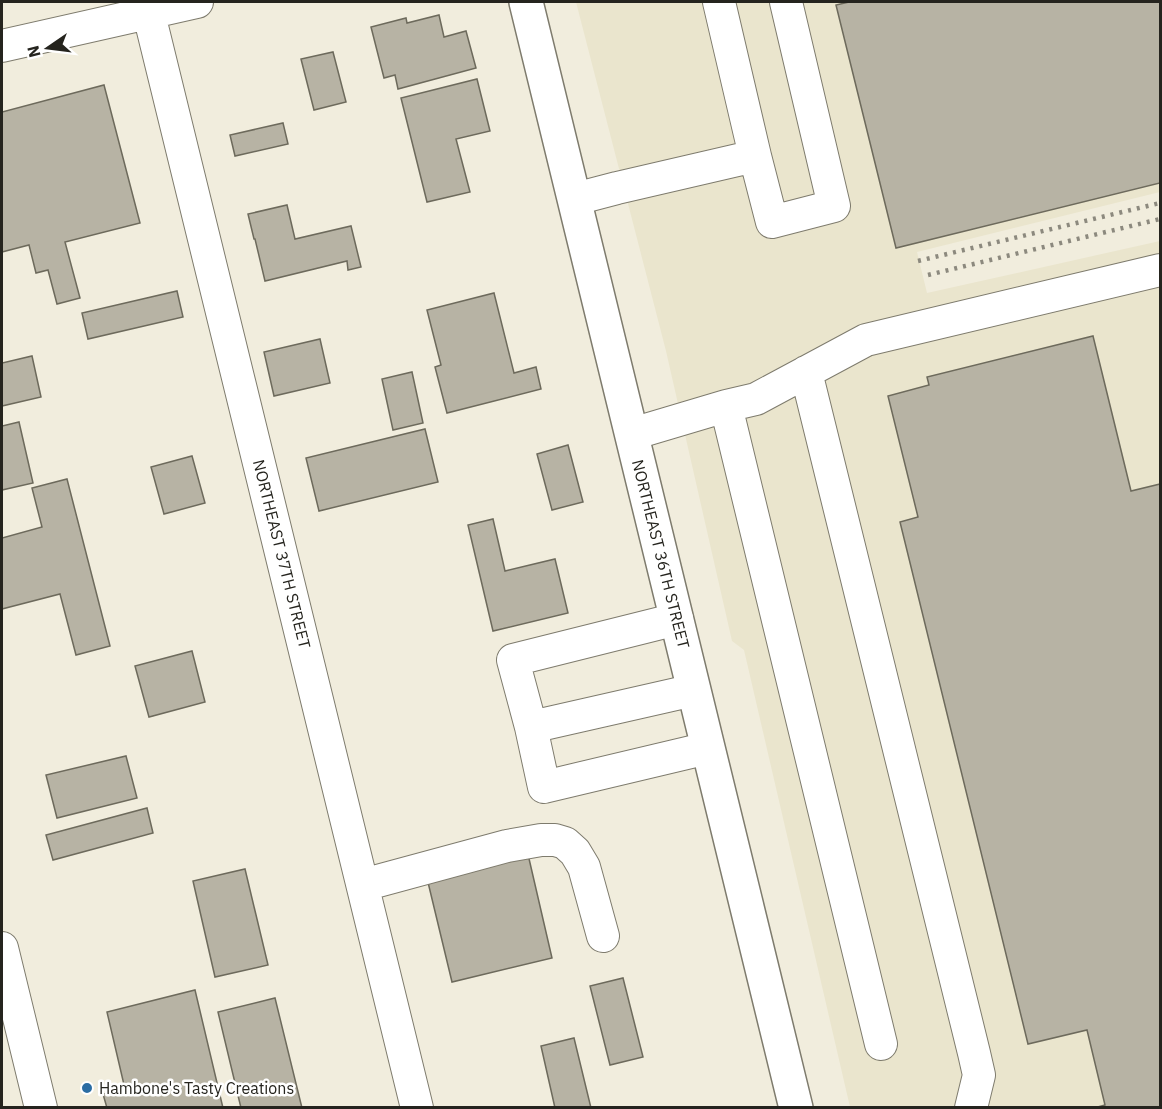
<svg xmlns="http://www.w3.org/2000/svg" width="1162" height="1109" viewBox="0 0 1162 1109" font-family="'IBM Plex Sans',sans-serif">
<rect width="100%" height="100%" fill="#f1eddd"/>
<path fill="#eae5cd" d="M 576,2 L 1160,2 L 1160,192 L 917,252 L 927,293 L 1160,241 L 1160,1107 L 850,1107 L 744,650 L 732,641 L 666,351 Z"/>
<path fill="#b7b3a4" stroke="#6d6a5c" stroke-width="1.5" d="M 849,2 L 1160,2 L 1160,183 L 896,248 L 836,5 Z
M 439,15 L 444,37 L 466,31 L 476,68 L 398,89 L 395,75 L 384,78 L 371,27 L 406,18 L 407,23 Z
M 333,52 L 346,102 L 314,110 L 301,59 Z
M 477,79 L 490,131 L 456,139 L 470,192 L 427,202 L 401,98 Z
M 104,85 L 140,223 L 65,242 L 80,298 L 57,304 L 48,270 L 36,273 L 29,245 L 2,252 L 2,112 Z
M 283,123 L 288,144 L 235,156 L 230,135 Z
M 287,205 L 295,239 L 351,226 L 361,267 L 348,270 L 347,261 L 265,281 L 255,239 L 254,239 L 248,214 Z
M 177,291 L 183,317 L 88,339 L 82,313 Z
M 494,293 L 514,373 L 536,367 L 541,389 L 447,413 L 435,367 L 441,365 L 427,310 Z
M 1093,336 L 1131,491 L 1160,484 L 1160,1108 L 1094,1108 L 1105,1105 L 1087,1030 L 1028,1044 L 900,522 L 918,517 L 888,396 L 929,385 L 927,377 Z
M 320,339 L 330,383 L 274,396 L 264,352 Z
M 32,356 L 41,397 L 2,406 L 2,363 Z
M 412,372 L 423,423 L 393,430 L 382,379 Z
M 19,422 L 33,483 L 2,490 L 2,426 Z
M 425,429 L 438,482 L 319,511 L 306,458 Z
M 568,445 L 583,502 L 552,510 L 537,454 Z
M 192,456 L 205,503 L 164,514 L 151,467 Z
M 67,479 L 110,646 L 76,655 L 60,594 L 2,609 L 2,538 L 42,527 L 32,488 Z
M 493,519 L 505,571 L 555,559 L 568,613 L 493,631 L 468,525 Z
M 192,651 L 205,702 L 149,717 L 135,666 Z
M 126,756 L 137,798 L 57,818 L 46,775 Z
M 147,808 L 153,833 L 53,860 L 46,835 Z
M 527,850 L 552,958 L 452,982 L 426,874 Z
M 245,869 L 268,965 L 215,977 L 193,881 Z
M 623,978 L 643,1057 L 610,1065 L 590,986 Z
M 195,990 L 223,1108 L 107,1108 L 103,1094 L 125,1089 L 107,1012 Z
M 275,998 L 302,1108 L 241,1108 L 218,1012 Z
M 574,1038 L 591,1108 L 555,1108 L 541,1046 Z"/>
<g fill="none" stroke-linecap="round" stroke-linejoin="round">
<defs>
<path id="minor" d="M 146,2 L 417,1108
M 2,46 L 197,2
M 755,156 L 772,222 L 834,206 L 786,2
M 575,199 L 617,188 L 755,156 L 719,2
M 806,372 L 974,1053 L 979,1075 L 971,1108
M 726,406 L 756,399 L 866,340 L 1160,270
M 632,434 L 726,406 L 881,1044
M 677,619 L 513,660 L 531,727 L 694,690
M 531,727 L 544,787 L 708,748
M 363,885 L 507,846 L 541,840 L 555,840 L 565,843 L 575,852 L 584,867 L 603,936
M 2,948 L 41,1108"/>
<path id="major" d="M 526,2 L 796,1108"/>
</defs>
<use href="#minor" stroke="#7e7b6d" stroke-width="34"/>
<use href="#major" stroke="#7e7b6d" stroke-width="36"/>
<use href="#minor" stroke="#fff" stroke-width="32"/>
<use href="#major" stroke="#fff" stroke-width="33"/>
<path stroke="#8c897e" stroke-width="4.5" stroke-dasharray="3 6" stroke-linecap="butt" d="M 918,261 L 1160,203
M 928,275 L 1160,219"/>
</g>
<circle fill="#2b6da3" stroke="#fff" stroke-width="2" cx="87" cy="1088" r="6"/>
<g text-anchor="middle" stroke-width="5" stroke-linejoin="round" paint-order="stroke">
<g font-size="16" fill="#25241e" stroke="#fff">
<text transform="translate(282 554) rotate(76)" y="6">NORTHEAST 37TH STREET</text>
<text transform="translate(661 554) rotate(76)" y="6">NORTHEAST 36TH STREET</text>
</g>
<g font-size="16" fill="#25241e" stroke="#fff" text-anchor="start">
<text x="99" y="1094">Hambone's Tasty Creations</text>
</g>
</g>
<rect width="1162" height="1109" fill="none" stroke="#25241e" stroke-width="6"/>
<g transform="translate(48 48) rotate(256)" stroke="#ffffff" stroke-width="4.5" paint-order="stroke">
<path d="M0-4.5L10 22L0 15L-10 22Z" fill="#25241e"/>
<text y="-9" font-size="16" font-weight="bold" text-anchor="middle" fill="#25241e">N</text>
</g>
</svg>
